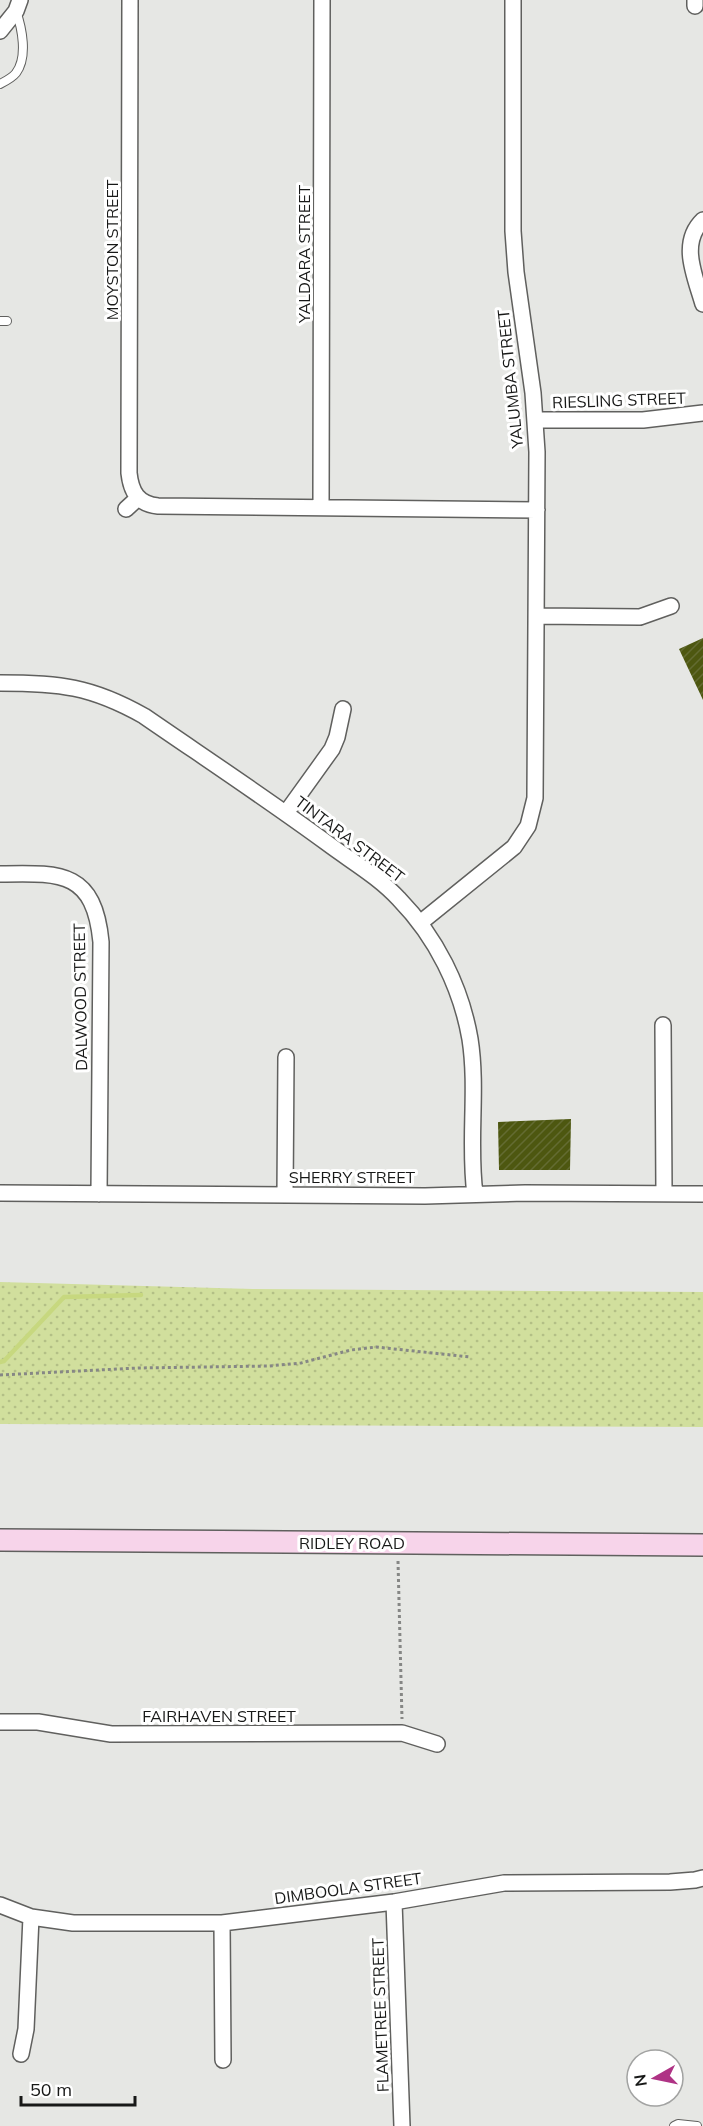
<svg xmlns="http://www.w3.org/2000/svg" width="703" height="2126" viewBox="0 0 703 2126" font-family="Mulish,sans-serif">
<defs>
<pattern id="grass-dots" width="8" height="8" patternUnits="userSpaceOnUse" patternTransform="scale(1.5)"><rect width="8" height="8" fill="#d1df9d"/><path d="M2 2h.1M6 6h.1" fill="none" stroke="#b3bf86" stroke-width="1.8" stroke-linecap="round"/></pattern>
<pattern id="building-hatch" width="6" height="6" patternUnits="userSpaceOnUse" patternTransform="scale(1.5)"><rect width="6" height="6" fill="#4d5710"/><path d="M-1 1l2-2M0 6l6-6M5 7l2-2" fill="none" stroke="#636b32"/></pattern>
</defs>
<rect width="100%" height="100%" fill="#e6e7e4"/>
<path fill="url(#grass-dots)" d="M 0,1282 L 253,1289 L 703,1292 L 703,1427 L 0,1424 Z"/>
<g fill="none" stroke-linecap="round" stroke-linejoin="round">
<path stroke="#c7d87f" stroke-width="4.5" d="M 0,1362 L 4,1361 L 64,1297 L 141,1295"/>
</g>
<path fill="url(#building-hatch)" d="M 703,638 L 703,700 L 679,649 Z
M 571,1119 L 570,1170 L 499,1170 L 498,1122 Z"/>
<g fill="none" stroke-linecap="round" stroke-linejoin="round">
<defs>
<path id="lane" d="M 0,84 C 6,81 12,78 16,73 C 28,57 22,28 16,11
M 0,321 L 7,321
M 674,2126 L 678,2124 L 697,2126"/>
<path id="street" d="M 130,0 L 129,473 C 131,492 138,504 158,506 L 537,510
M 695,6 L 695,0
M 0,31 L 16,11 L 20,0
M 703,220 C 679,243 695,276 703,304
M 536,420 L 643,420 L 703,413
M 321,507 L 322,0
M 126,509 L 138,498
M 537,616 L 640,617 L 671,606
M 0,683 C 59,683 91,686 144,716 C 205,758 267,799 327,843 C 351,861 379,877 399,899 C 436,937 461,987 470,1039 C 478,1090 468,1143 475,1194
M 286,813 L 332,749 L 337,737 L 343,709
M 0,874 C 60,873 94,870 101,942 L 99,1194
M 420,923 L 514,847 L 528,826 L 535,798 L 537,452 L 533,393 L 516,272 L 513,231 L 513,0
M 663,1025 L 664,1193
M 0,1193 L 425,1196 L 525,1193 L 703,1194
M 285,1195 L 286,1057
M 0,1722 L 38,1722 L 111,1734 L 402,1733 L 437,1744
M 394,1902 L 402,2126
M 0,1905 L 31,1917 L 73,1923 L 222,1923 L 394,1902 L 504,1883 L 670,1882 L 695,1880 L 703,1878
M 222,1923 L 223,2060
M 21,2054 L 26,2029 L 31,1917"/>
<path id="secondary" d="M 0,1540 L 703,1545"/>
</defs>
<use href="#lane" stroke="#60605e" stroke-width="10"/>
<use href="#street" stroke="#60605e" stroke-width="18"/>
<use href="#secondary" stroke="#60605e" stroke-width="24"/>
<path stroke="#868785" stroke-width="3" stroke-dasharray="3 3" stroke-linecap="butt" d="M 0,1375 L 138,1368 L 269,1366 L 301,1363 L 351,1350 L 376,1347 L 470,1357
M 398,1561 L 402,1719"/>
<use href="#lane" stroke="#fff" stroke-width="8"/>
<use href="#street" stroke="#fff" stroke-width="15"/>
<use href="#secondary" stroke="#f7d4ea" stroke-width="21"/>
</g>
<g text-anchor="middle" stroke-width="6" stroke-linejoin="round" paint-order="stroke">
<g font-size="16" fill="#171817" stroke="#fff">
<text transform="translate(112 250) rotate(-90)" y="6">MOYSTON STREET</text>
<text transform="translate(304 254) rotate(-90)" y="6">YALDARA STREET</text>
<text transform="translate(510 379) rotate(-96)" y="6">YALUMBA STREET</text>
<text transform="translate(619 400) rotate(-2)" y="6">RIESLING STREET</text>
<text transform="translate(350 839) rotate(37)" y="6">TINTARA STREET</text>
<text transform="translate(80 997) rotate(-91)" y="6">DALWOOD STREET</text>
<text x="352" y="1183">SHERRY STREET</text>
<text x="352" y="1549">RIDLEY ROAD</text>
<text x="219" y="1722">FAIRHAVEN STREET</text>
<text transform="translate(348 1888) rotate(-8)" y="6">DIMBOOLA STREET</text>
<text transform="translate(380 2015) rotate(-92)" y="6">FLAMETREE STREET</text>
</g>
</g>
<g transform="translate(655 2078) rotate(261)"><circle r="28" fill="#ffffff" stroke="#a2a3a2" stroke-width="1.5"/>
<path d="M0-4.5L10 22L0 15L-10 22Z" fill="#af3385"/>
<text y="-9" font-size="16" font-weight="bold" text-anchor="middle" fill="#171817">N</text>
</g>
<path d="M21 2096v9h114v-9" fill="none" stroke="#171817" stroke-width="3"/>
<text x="30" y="2096" font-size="18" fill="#171817" stroke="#ffffff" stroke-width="4.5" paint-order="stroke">50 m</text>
</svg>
